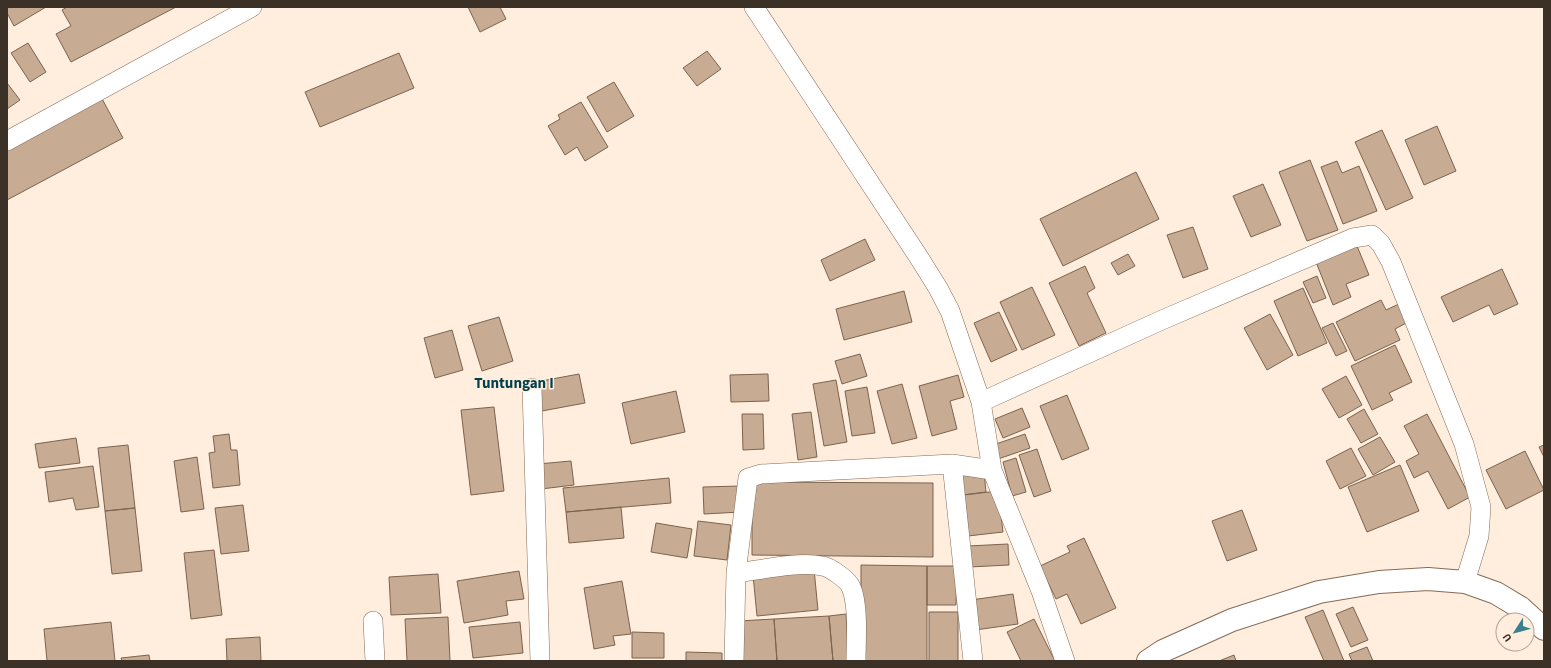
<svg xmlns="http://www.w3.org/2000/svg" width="1551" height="668" viewBox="0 0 1551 668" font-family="'Source Sans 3',sans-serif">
<rect width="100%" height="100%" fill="#ffedde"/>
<path fill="#c7ab93" stroke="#7d634d" d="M 7,7 L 46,7 L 14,26 L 7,13 Z
M 67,7 L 176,7 L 71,62 L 56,34 L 71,26 L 62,10 Z
M 468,7 L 500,7 L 506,19 L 480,32 Z
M 28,43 L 46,72 L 30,82 L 11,53 Z
M 707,51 L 721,69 L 697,86 L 683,68 Z
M 399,53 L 414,88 L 320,127 L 305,92 Z
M 614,82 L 634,116 L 607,132 L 587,97 Z
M 7,83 L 20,100 L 7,109 Z
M 100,95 L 123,138 L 7,200 L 7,145 Z
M 581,102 L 608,147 L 585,161 L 577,147 L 565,155 L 548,126 L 560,119 L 558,115 Z
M 1437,126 L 1456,171 L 1424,185 L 1405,140 Z
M 1382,130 L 1413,198 L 1386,210 L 1355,142 Z
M 1310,160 L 1338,230 L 1307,241 L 1279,172 Z
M 1337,161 L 1342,173 L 1359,166 L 1377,211 L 1343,224 L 1321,167 Z
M 1136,172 L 1159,219 L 1063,266 L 1040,219 Z
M 1263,184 L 1281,225 L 1251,237 L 1233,196 Z
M 1193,227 L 1208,269 L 1183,278 L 1167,235 Z
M 865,239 L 875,260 L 830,281 L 821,260 Z
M 1357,246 L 1369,275 L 1346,284 L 1351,297 L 1333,305 L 1316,262 Z
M 1128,254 L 1135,266 L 1118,275 L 1111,263 Z
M 1085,266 L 1095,288 L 1087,293 L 1106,333 L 1079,346 L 1049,283 Z
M 1502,269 L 1518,304 L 1494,315 L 1489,305 L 1453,322 L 1441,297 Z
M 1317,276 L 1326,298 L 1313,303 L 1303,282 Z
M 1032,287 L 1055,335 L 1022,350 L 1000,302 Z
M 1303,288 L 1327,343 L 1298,356 L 1274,301 Z
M 904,291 L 912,322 L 844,340 L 836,309 Z
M 1381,300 L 1386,310 L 1399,304 L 1408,322 L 1395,329 L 1400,340 L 1355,361 L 1336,322 Z
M 999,312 L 1017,350 L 991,362 L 974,323 Z
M 1270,314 L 1293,355 L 1267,370 L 1244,328 Z
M 499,317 L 513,361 L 482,371 L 468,326 Z
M 1333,323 L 1347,351 L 1336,356 L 1322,328 Z
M 452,330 L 463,370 L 435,378 L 424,338 Z
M 1395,345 L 1412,382 L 1389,393 L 1393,400 L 1372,410 L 1351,366 Z
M 860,354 L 867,376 L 842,384 L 835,361 Z
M 579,374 L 585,403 L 542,411 L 536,382 Z
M 768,374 L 769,401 L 731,402 L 730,375 Z
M 958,375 L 964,397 L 950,401 L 957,429 L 932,436 L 919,386 Z
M 1346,376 L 1362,405 L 1339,418 L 1322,389 Z
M 836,380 L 847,442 L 824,446 L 813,384 Z
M 902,384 L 917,438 L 892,444 L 877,391 Z
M 867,387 L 875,433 L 852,436 L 845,391 Z
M 676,391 L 685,432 L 631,444 L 622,403 Z
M 1067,395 L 1089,449 L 1062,460 L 1040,406 Z
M 494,407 L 504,491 L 471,495 L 461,410 Z
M 1022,408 L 1030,427 L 1003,438 L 995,419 Z
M 1364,409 L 1378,434 L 1361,443 L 1347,419 Z
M 811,412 L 817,457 L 798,460 L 792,414 Z
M 742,414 L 763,414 L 764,449 L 743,450 Z
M 1427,414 L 1470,497 L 1448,509 L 1428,471 L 1414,478 L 1406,461 L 1419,454 L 1404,426 Z
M 229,434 L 231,450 L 237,450 L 240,485 L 213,488 L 209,453 L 215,452 L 213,436 Z
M 1025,434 L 1030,448 L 998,459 L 993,445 Z
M 1380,437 L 1395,462 L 1373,475 L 1358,449 Z
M 76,438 L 80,463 L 39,468 L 35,444 Z
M 128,445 L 135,508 L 105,511 L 98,448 Z
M 1544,445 L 1544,457 L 1539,447 Z
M 1351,448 L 1366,476 L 1340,489 L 1326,461 Z
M 1037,449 L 1051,491 L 1034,497 L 1019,455 Z
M 1525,451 L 1544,490 L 1506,509 L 1486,470 Z
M 197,457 L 204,509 L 181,512 L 174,461 Z
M 1016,458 L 1026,492 L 1012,496 L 1003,462 Z
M 571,461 L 574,485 L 541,489 L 538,464 Z
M 1400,465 L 1419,511 L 1367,532 L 1348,487 Z
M 93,466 L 99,507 L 76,510 L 73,498 L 49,502 L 45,472 Z
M 984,472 L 986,492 L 963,495 L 961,474 Z
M 669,478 L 671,503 L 566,512 L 563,488 Z
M 752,482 L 933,483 L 933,557 L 752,555 Z
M 740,486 L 741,512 L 704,514 L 703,487 Z
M 998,491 L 1003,532 L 968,536 L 963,495 Z
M 243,505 L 249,551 L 221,554 L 215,508 Z
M 621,507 L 624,538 L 569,543 L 566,512 Z
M 135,508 L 142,571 L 112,574 L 105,511 Z
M 1242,510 L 1257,550 L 1227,561 L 1212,521 Z
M 698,521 L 731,525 L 727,560 L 694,556 Z
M 656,523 L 692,529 L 687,558 L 651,552 Z
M 1084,538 L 1116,608 L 1081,624 L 1067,594 L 1056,599 L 1040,566 L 1070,552 L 1067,546 Z
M 1008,544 L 1009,565 L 969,567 L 968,546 Z
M 214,550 L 222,615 L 191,619 L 184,553 Z
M 861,565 L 927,566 L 927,661 L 861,661 Z
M 927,566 L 957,566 L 956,605 L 927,605 Z
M 814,569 L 818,610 L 757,616 L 753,575 Z
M 519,571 L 524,599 L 506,601 L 508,615 L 464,623 L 457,581 Z
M 438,574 L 441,613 L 391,615 L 389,577 Z
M 622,581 L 631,634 L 613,636 L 615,645 L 594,649 L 584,588 Z
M 1013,594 L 1018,624 L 975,630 L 971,600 Z
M 1353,607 L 1368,640 L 1351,647 L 1336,614 Z
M 1323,610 L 1344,661 L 1324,661 L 1305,617 Z
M 929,612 L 958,612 L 958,661 L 929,661 Z
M 846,614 L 849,661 L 833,661 L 829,616 Z
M 829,616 L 833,661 L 777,661 L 774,619 Z
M 448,617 L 450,661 L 407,661 L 405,619 Z
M 774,619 L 777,661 L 742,661 L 739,621 Z
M 1034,619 L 1055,661 L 1021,661 L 1007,632 Z
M 111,622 L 115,661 L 47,661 L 44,629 Z
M 520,622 L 523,653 L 473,658 L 469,627 Z
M 632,632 L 664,633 L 664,658 L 632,658 Z
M 260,637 L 261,661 L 227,661 L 226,639 Z
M 1367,647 L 1373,661 L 1352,661 L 1349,654 Z
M 686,652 L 722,653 L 722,661 L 686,661 Z
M 149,655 L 150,661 L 122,661 L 121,658 Z
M 1234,655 L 1236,661 L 1219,661 Z"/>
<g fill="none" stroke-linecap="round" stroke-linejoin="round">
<defs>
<path id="minor" d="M 754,7 L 918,256 L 938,288 L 950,311 L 981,402 L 992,470 L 1041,591 L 1065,661
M 7,141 L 252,7
M 532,388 L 540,661
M 981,402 L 1162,320 L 1353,238 L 1372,235 L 1381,244 L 1391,262 L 1464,444 L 1481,507 L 1479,536 L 1465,582
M 952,464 L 973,661
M 736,573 C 761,570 798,561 822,566 C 830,567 848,580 851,587 C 859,606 856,641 856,661
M 373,621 L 375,661
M 734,661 L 736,573 L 748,478 L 761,474 L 952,464 L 992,470"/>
<path id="tertiary" d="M 1148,661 L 1163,651 L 1232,620 L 1319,592 L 1379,582 L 1428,579 L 1465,582 L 1496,593 L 1521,608 L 1544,629"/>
</defs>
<use href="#minor" stroke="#856b55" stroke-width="20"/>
<use href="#tertiary" stroke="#856b55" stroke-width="24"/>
<use href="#minor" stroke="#fff" stroke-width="19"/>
<use href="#tertiary" stroke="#fff" stroke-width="22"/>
</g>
<g text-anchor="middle" stroke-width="3" stroke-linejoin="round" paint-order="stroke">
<g font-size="15" font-weight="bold" fill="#01414c" stroke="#ffedde">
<text x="514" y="388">Tuntungan I</text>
</g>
</g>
<rect width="1551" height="668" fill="none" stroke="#3c3127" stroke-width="16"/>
<g transform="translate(1515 632) rotate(234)"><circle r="19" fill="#ffedde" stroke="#b1a295"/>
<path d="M0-3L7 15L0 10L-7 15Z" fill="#3b808e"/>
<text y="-6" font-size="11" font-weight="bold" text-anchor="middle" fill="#3c3127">U</text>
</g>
</svg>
